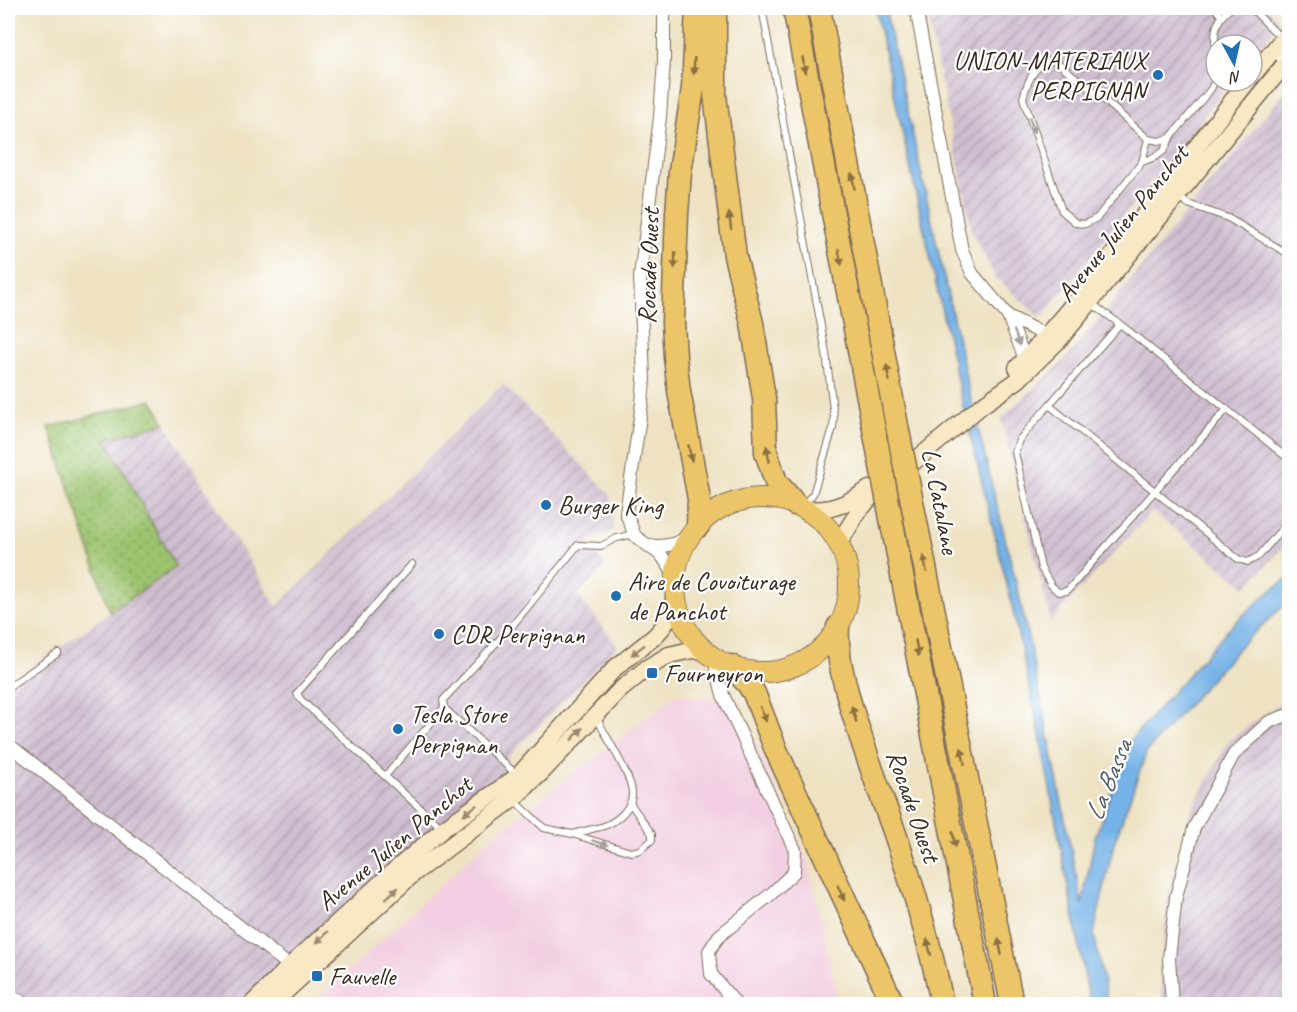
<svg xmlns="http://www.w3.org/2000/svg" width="1297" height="1012" viewBox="0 0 1297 1012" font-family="Caveat,sans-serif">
<defs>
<pattern id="industrial-furrows" width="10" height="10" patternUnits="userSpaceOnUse" patternTransform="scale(1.5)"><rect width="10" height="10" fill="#cfbdd0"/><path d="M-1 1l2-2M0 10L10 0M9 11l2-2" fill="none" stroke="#a99aa8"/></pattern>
<pattern id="grass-dots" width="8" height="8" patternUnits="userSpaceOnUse" patternTransform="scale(1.5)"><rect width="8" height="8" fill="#9dc470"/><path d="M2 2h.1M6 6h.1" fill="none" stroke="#819f5b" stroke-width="1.8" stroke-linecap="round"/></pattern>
</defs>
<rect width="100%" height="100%" fill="#fff"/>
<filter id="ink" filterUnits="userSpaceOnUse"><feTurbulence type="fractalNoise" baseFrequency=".0167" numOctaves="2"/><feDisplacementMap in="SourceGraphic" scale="12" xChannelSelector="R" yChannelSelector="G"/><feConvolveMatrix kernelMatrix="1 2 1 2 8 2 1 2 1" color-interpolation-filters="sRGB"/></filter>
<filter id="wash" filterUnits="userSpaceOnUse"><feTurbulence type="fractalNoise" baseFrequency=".008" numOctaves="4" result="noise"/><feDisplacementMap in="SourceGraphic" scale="24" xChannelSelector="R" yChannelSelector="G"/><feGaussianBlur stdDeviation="1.35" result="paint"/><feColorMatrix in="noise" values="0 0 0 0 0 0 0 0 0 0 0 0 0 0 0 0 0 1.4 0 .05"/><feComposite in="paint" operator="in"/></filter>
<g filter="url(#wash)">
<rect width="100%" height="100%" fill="#eee2c3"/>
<path fill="#f2cfe2" d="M 678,694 L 719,701 L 737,702 L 807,859 L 839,1004 L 313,1004 L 499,831 Z"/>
<path fill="url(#industrial-furrows)" d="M 926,8 L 1268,8 L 1280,22 L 1252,56 L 1252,45 L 1216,45 L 1216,81 L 1232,81 L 1041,318 L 995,277 L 972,231 Z
M 1289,87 L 1289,540 L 1246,587 L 1152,511 L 1051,621 L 1001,418 L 1065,360 Z
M 503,384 L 610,494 L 614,530 L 588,541 L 605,566 L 592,582 L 576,594 L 618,646 L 507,758 L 511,766 L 285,960 L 243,1004 L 8,1004 L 8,683 L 176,567 L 106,439 L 165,423 L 277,607 Z
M 1289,702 L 1289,1004 L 1163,1004 L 1160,974 L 1169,892 L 1190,813 L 1229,740 L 1281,703 Z"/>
<path fill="url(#grass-dots)" stroke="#6c7747" stroke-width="1.5" d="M 152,400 L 165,423 L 106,439 L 176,567 L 110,612 L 49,427 Z"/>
<path fill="#75b2e7" stroke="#586e82" stroke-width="1.5" d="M 875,8 L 885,8 L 970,395 L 1019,595 L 1047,728 L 1082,905 L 1095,837 L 1130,741 L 1229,628 L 1269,592 L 1289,577 L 1289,601 L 1244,642 L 1147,751 L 1114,843 L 1094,933 L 1108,1004 L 1090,1004 L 1039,730 L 1010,597 L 961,397 Z"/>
</g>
<g filter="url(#ink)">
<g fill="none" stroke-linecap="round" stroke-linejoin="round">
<defs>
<path id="lane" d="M 762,8 L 826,353 L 834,417 L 833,428 L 813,494 L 802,506
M 1215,8 L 1221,16
M 1251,8 L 1282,39
M 1279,58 L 1290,46
M 1216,59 C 1214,36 1212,22 1231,8
M 1170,138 L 1159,141 L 1148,139 L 1109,104 L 1054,60 C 1035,62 1027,82 1023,98 L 1062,211 L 1076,223 L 1085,224 L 1097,218 L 1142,162 L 1155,157 L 1164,151 L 1170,138 L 1211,89 L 1216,78
M 1142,162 L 1148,139
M 1178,196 L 1188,204 L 1228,218 L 1290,255
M 1092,304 L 1120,324 L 1290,460
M 1120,324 L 1049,405 L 1238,559 L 1248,562 L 1259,556 L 1290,519
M 1049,405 L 1019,440 L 1015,452 L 1041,568 L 1051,585 L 1058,592 L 1067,591 L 1227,409
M 412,564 L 297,693 L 301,700 L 442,828
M 8,687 L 58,653
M 517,775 L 444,708 L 443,700 L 512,626 L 578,545 L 601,546 L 617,538 L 633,534
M 385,776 L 444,708
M 513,799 L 544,828 L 572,834 L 631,852 L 640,850 L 652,840 L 652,834 L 630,803
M 573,834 C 583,831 594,829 604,826 C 618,821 633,807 632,792 C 631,775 604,734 596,716"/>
<path id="street" d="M 664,8 L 664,61 L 660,117 L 640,277 L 644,380 L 642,403 L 626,513 L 635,536 L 662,556 L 676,577
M 916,8 L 962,250 L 972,273 L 1008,316
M 1025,359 L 1008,316 L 1045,335
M 649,545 C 666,548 675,544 690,536
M 714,659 L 723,695 L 795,850 L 794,872 L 771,894 L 719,936 L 709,951 L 711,974 L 736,1004
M 8,744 L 296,971
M 8,995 L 27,1004
M 1172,1004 L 1169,958 L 1176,897 L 1194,828 L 1234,754 L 1269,722 L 1290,714"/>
<path id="secondary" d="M 1252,76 L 1290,30
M 1017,368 C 1101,278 1171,177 1248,81
M 808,509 C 832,512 850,502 869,489
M 839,543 L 858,512 L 869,499 L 981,406 L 1018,380 L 1060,339 L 1290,58
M 252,1004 L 290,966 L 396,869 L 443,829 L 518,776 L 615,668 L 654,637 L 663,627 L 672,612 L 676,584
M 272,1004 L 414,873 L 513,799 L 541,773 L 619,691 L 647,668 L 669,655 L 691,650 L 705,651"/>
<path id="primary" d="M675 585a87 87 0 1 1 174 0a87 87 0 1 1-174 0Z"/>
<path id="highway" d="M 697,8 L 693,88 L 680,172 L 677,214 L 673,322 L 675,357 L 679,391 L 699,499 L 698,526
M 715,8 L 715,95 L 735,256 L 752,323 L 764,398 L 766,452 L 776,482 L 795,504
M 794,8 L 877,445
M 819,8 L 898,431
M 914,512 L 1012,1004
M 893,529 L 985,1004
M 838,627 C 836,655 844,680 851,707 C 864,748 878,788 893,828 C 913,886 931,945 942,1004
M 731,666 L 748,684 L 754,693 L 776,750 L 893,1004"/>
</defs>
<use href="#lane" stroke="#7a6a58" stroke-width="8"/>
<use href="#street" stroke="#7a6a58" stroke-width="14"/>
<use href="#secondary" stroke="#7a6a58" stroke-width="19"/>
<use href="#primary" stroke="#7a6a58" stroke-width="22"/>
<use href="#highway" stroke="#7a6a58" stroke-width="25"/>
<use href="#lane" stroke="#fff" stroke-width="6"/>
<use href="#street" stroke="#fff" stroke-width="12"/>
<use href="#secondary" stroke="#f8e8c3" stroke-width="16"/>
<use href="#primary" stroke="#edc569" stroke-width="20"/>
<use href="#highway" stroke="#edc569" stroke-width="22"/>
<defs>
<path id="highway-bridge" d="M 898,431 L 914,512
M 877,445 L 893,529"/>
</defs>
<use href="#highway-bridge" stroke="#7a6a58" stroke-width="25" stroke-linecap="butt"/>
<use href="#highway-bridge" stroke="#edc569" stroke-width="22"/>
</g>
<defs><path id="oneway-solid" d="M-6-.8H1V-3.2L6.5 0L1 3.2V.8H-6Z" transform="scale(1.5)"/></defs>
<g fill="#8b7040">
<use href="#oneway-solid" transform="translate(804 65) rotate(79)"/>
<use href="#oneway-solid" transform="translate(694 66) rotate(92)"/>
<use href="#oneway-solid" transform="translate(853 181) rotate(-101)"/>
<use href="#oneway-solid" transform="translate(730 221) rotate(-98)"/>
<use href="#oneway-solid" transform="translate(840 257) rotate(79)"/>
<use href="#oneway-solid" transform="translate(675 260) rotate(92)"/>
<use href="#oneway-solid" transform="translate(888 373) rotate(-100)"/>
<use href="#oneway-solid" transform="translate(690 453) rotate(79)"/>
<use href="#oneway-solid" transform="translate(768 454) rotate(-101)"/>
<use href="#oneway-solid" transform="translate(925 564) rotate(-102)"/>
<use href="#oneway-solid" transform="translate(917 648) rotate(79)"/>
<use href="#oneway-solid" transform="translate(763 714) rotate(68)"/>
<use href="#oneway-solid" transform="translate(854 714) rotate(-106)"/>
<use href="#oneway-solid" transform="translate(963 756) rotate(-101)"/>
<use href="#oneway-solid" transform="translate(954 839) rotate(79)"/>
<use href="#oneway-solid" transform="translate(841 893) rotate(66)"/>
<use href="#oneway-solid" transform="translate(929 947) rotate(-103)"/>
<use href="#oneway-solid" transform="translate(1000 947) rotate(-101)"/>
</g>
<g fill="#a79f9a">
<use href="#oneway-solid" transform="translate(1032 125) rotate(71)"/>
<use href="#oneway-solid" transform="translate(1017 338) rotate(69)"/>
<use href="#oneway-solid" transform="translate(600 843) rotate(18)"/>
</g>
<g fill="#9a8970">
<use href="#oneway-solid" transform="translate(638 650) rotate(142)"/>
<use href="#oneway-solid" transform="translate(577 734) rotate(-47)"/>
<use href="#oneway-solid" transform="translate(470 810) rotate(144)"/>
<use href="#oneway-solid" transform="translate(392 893) rotate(-42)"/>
<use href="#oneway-solid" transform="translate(322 937) rotate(137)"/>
</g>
</g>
<g fill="#1f6fb2" stroke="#fff" stroke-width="2">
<circle cx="1158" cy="75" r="6"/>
<circle cx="546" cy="505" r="6"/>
<circle cx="616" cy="596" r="6"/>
<circle cx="439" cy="634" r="6"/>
<rect x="646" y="667" width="12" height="12" rx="3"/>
<circle cx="398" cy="729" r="6"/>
<rect x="311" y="970" width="12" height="12" rx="3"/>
</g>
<g text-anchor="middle" stroke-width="4.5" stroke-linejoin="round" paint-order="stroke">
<g font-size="26" fill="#3b2a1e" stroke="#fff" text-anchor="start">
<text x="1146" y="69" text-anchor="end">UNION-MATERIAUX<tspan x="1146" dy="30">PERPIGNAN</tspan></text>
<text x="558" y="514">Burger King</text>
<text x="628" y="590">Aire de Covoiturage<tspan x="628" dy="30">de Panchot</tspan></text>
<text x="451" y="643">CDR Perpignan</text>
<text x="664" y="682">Fourneyron</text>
<text x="410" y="723">Tesla Store<tspan x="410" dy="30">Perpignan</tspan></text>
<text x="329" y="985">Fauvelle</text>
</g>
<g font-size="26" fill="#3b2a1e" stroke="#fff">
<text transform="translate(1122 223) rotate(-51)" y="9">Avenue Julien Panchot</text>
<text transform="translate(648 266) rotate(-88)" y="9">Rocade Ouest</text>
<text transform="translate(941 501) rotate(79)" y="9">La Catalane</text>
<text transform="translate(914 806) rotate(71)" y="9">Rocade Ouest</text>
<text transform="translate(394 843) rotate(-40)" y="9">Avenue Julien Panchot</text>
</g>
<g font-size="27" font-style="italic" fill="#4f5a64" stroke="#fff">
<text transform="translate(1108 780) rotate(-68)" y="9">La Bassa</text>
</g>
</g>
<rect width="1297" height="1012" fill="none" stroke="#fff" stroke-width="30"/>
<g transform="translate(1234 63) rotate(172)"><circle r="28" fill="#ffffff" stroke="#b1aaa5" stroke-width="1.5"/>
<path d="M0-4.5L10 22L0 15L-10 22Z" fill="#1f6fb2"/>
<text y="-9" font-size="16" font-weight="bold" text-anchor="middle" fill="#3b2a1e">N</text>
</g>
</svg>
